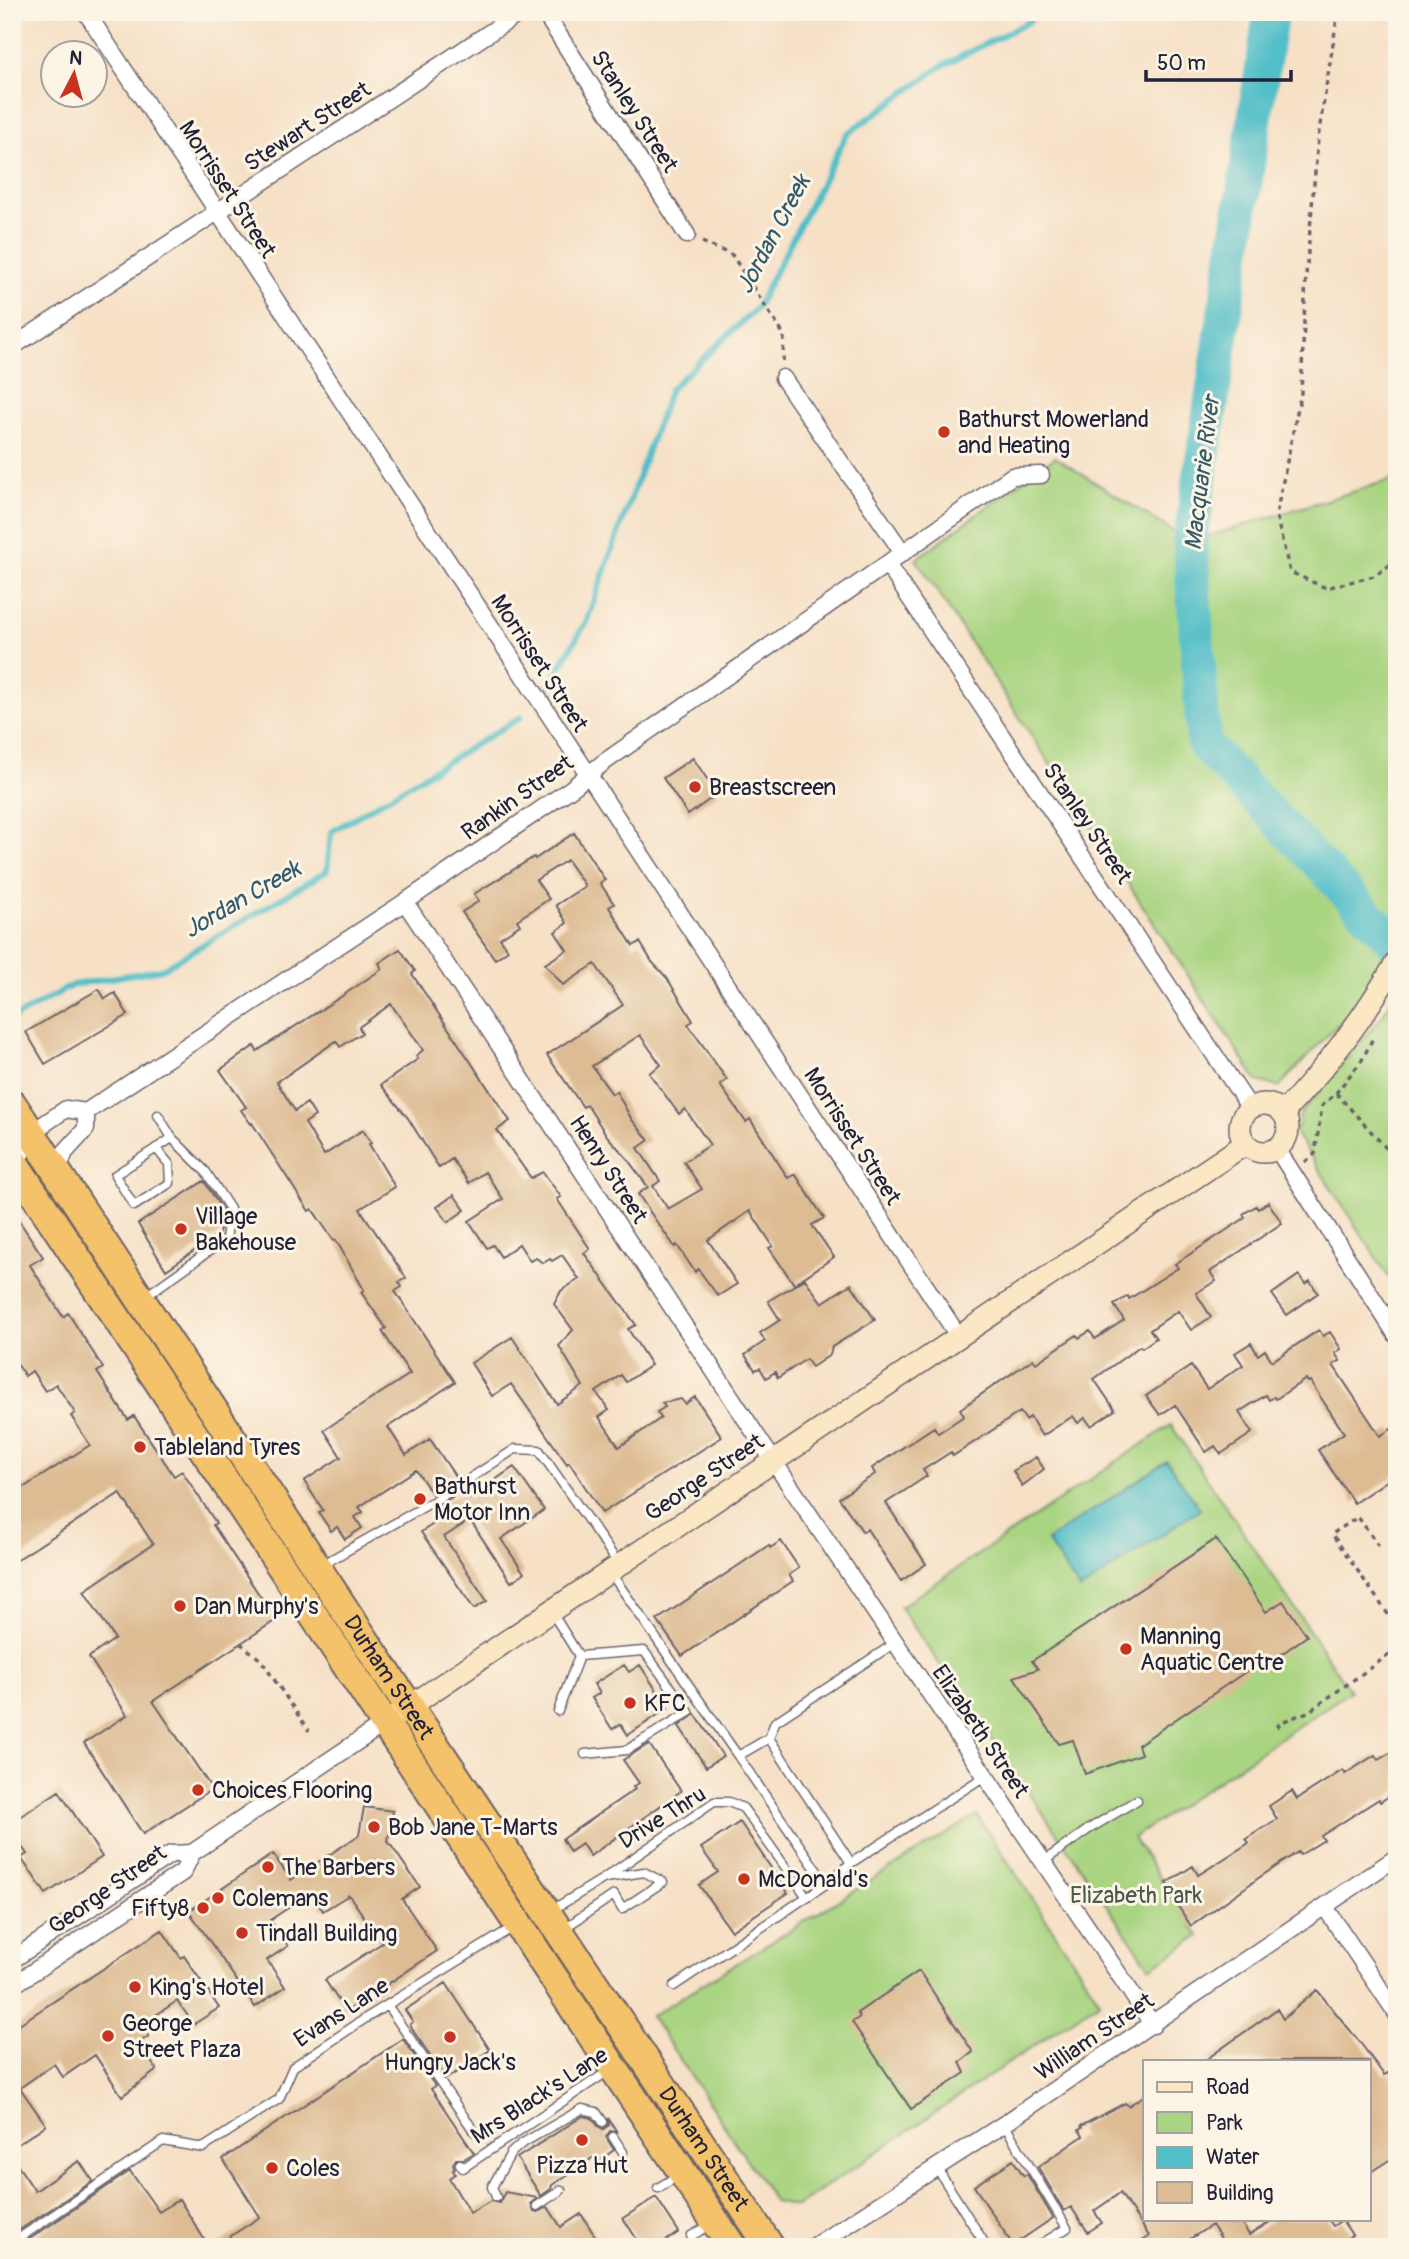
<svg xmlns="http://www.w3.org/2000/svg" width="1409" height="2259" viewBox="0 0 1409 2259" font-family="Pangolin,sans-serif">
<rect width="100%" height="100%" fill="#fcf5e5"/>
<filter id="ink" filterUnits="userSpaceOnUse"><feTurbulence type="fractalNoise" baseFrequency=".0143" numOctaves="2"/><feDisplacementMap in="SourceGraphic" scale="14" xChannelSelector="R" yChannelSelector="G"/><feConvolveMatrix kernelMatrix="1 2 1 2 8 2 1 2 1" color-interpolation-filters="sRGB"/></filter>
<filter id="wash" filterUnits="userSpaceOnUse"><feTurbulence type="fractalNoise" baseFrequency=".00686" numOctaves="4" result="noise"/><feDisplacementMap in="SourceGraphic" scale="28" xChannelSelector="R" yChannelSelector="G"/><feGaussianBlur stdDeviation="1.57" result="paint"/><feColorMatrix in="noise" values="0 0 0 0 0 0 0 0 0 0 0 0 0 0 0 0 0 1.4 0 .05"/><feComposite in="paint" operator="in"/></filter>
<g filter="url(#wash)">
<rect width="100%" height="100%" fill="#f6e0c6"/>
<path fill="#a9d481" stroke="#667b5e" stroke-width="2" d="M 1055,457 L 1190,542 L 1397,478 L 1397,939 L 1356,1005 L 1279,1087 L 1257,1081 L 916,559 Z
M 1397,992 L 1397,1290 L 1293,1129 L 1299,1127 L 1300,1114 L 1380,1019 Z
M 1171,1425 L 1350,1691 L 1133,1838 L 1199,1936 L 1150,1968 L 900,1607 Z
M 977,1815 L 1100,2001 L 796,2207 L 775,2202 L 651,2016 Z"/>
<path fill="#51bec8" stroke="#3a7082" stroke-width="2" d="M 1167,1461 L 1200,1509 L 1080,1590 L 1047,1541 Z"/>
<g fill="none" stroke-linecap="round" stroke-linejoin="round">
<path stroke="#51bec8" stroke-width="6" d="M 548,688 L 587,620 L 670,389 L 756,309 L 847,134 L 942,66 L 1030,21 L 1034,12
M 12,1019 L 73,985 L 162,969 L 327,871 L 331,832 L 521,717"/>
<path stroke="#51bec8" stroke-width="35" d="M 1271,12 L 1190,542 L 1204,744 L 1397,945"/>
</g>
<g id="blocks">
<path fill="#ddbb93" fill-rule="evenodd" d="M 693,758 L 717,794 L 688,815 L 663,778 Z
M 574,833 L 605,880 L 600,883 L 614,904 L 609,907 L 633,946 L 640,942 L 652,962 L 667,978 L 693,1021 L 688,1024 L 727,1080 L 720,1085 L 746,1122 L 750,1119 L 788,1178 L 795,1174 L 824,1218 L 812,1225 L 834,1257 L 794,1284 L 769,1248 L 773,1246 L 750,1211 L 708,1240 L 737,1284 L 718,1296 L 698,1269 L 695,1272 L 677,1245 L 675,1247 L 654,1218 L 638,1194 L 648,1187 L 625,1156 L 607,1136 L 587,1105 L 583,1107 L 547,1055 L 623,1005 L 595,964 L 563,985 L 545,964 L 567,950 L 555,932 L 567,923 L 556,905 L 585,886 L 567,860 L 536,880 L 549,899 L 517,920 L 520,925 L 500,938 L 508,950 L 495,959 L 462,912 L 479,901 L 474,894 L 534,857 L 535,859 ZM 640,1035 L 661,1065 L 649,1073 L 679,1114 L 685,1109 L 710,1145 L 684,1162 L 702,1189 L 668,1209 L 653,1186 L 660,1181 L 638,1148 L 649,1140 L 632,1120 L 616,1091 L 612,1094 L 592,1066 Z
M 400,949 L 415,971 L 412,974 L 510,1121 L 497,1130 L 531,1178 L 543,1172 L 561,1197 L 557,1199 L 590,1249 L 584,1253 L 636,1325 L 628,1329 L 651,1365 L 626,1382 L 621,1375 L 596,1392 L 609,1410 L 599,1417 L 619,1447 L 661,1418 L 657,1412 L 665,1407 L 662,1403 L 681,1399 L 685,1404 L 695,1397 L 722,1437 L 602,1513 L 569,1462 L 567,1464 L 511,1384 L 492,1396 L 471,1363 L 512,1337 L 557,1404 L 583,1386 L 559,1346 L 573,1330 L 554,1304 L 561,1291 L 579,1279 L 562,1255 L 552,1261 L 550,1259 L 543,1263 L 536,1258 L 530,1261 L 519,1244 L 501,1257 L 493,1245 L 487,1248 L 469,1221 L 503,1199 L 485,1172 L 469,1183 L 452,1159 L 439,1168 L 408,1118 L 381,1085 L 418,1059 L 416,1056 L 423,1050 L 391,1004 L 359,1027 L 362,1033 L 340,1047 L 336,1041 L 277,1082 L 295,1111 L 307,1103 L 315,1116 L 305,1123 L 324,1155 L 363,1130 L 371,1143 L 369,1144 L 395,1187 L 360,1209 L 406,1278 L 399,1282 L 402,1287 L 395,1291 L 455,1382 L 388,1427 L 406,1455 L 430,1439 L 457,1479 L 432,1494 L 416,1470 L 359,1507 L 363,1512 L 355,1517 L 362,1528 L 345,1539 L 337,1527 L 331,1531 L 319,1513 L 323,1510 L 304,1481 L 341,1457 L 324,1430 L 410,1374 L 382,1331 L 386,1328 L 361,1292 L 364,1290 L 336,1240 L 334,1241 L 312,1209 L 309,1211 L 299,1196 L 252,1123 L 251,1124 L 241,1110 L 246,1107 L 220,1070 L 254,1046 L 257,1051 L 339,998 L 382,969 L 379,963 Z
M 99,989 L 105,999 L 115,993 L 128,1015 L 45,1064 L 26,1032 Z
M 204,1181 L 223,1211 L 219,1234 L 166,1270 L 138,1224 Z
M 454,1195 L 465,1210 L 448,1222 L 437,1207 Z
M 1268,1202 L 1282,1223 L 1210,1272 L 1216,1281 L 1196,1293 L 1211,1317 L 1191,1330 L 1178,1311 L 1150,1330 L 1156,1338 L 1142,1348 L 1140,1346 L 1094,1379 L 1115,1410 L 1091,1426 L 1085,1418 L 1078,1423 L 1073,1416 L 1042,1436 L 1030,1417 L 1026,1420 L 1020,1412 L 953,1456 L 951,1452 L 923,1470 L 927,1476 L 886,1503 L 926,1564 L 901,1581 L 867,1529 L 863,1532 L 839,1498 L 875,1474 L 872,1468 L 934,1427 L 938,1433 L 964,1416 L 960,1409 L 1033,1359 L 1036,1363 L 1077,1335 L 1079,1338 L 1090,1331 L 1095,1339 L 1124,1320 L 1114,1305 L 1128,1296 L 1129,1299 L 1178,1268 L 1175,1264 L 1245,1218 L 1243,1214 L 1256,1206 L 1258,1209 Z
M 12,1210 L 43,1257 L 30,1265 L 63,1317 L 68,1313 L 103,1368 L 97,1372 L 128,1420 L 134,1416 L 174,1476 L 182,1471 L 216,1523 L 213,1525 L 276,1620 L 153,1701 L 212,1789 L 143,1834 L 84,1743 L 127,1715 L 89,1657 L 115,1639 L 84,1591 L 153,1544 L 120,1493 L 12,1563 L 12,1495 L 90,1445 L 71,1416 L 75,1413 L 56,1384 L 45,1391 L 32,1371 L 25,1376 L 12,1356 Z
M 1299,1275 L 1305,1284 L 1310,1281 L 1318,1293 L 1287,1315 L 1272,1294 Z
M 805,1279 L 822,1303 L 851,1284 L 875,1320 L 832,1347 L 830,1355 L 812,1367 L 806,1359 L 778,1378 L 775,1372 L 766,1378 L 760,1368 L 755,1370 L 745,1355 L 765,1341 L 760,1333 L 780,1320 L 768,1301 Z
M 1319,1330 L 1323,1336 L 1330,1332 L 1341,1349 L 1335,1353 L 1340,1361 L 1333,1365 L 1380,1436 L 1391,1429 L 1397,1437 L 1397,1474 L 1354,1503 L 1318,1450 L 1344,1433 L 1310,1381 L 1308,1382 L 1306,1379 L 1276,1399 L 1274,1397 L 1269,1400 L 1266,1395 L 1239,1412 L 1252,1433 L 1221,1454 L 1215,1446 L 1206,1452 L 1175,1405 L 1160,1415 L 1146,1396 L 1191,1366 L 1207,1389 L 1243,1365 L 1235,1353 L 1251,1343 L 1258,1355 L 1265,1350 L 1272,1361 Z
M 1036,1457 L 1044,1469 L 1022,1486 L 1013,1471 Z
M 514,1467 L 544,1510 L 501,1539 L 524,1573 L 511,1582 L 470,1520 L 444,1537 L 487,1601 L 474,1609 L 421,1532 L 446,1516 L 439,1505 L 464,1490 L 469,1498 Z
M 1216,1539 L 1266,1612 L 1283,1601 L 1307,1636 L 1267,1664 L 1263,1660 L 1138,1745 L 1141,1754 L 1085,1774 L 1073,1740 L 1059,1744 L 1014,1677 L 1038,1669 L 1032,1661 Z
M 781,1541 L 799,1568 L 789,1575 L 793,1581 L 682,1656 L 657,1620 L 769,1545 L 770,1548 Z
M 624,1665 L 629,1672 L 640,1665 L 668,1708 L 628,1735 L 621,1724 L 612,1729 L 592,1698 L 600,1693 L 594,1684 Z
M 695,1714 L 723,1756 L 706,1767 L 679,1726 Z
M 649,1744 L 681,1791 L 590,1856 L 582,1844 L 570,1852 L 562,1839 L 635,1789 L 633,1787 L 639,1783 L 623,1760 Z
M 1397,1749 L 1397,1791 L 1380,1802 L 1379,1799 L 1321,1836 L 1324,1840 L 1300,1855 L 1298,1852 L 1260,1877 L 1191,1926 L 1174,1900 L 1177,1898 L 1167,1883 L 1193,1866 L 1198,1875 L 1249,1843 L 1246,1839 L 1277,1819 L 1269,1806 L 1292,1791 L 1297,1799 L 1343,1770 L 1345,1774 L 1375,1755 L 1378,1760 Z
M 59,1791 L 102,1857 L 46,1894 L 21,1858 L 27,1854 L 12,1833 L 12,1822 Z
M 364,1807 L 393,1811 L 388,1841 L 420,1887 L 402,1899 L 437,1951 L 346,2012 L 325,1980 L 382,1943 L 349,1895 L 323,1911 L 311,1893 L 270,1920 L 288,1946 L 267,1960 L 285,1987 L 255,2007 L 189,1911 L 273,1854 L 291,1880 L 359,1835 Z
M 740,1822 L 788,1893 L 731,1931 L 699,1885 L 718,1872 L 701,1848 Z
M 162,1930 L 181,1958 L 184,1956 L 219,2008 L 194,2024 L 177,2001 L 141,2025 L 149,2036 L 138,2043 L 157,2070 L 122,2096 L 95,2055 L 63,2077 L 54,2064 L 20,2088 L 46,2125 L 12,2148 L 12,2029 Z
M 919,1971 L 973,2052 L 960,2062 L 965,2073 L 911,2109 L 852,2022 L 860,2017 L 857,2013 Z
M 446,1983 L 490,2050 L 446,2079 L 414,2032 L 410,2024 L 413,2022 L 405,2010 Z
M 1317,1990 L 1359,2041 L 1384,2075 L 1388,2073 L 1397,2086 L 1397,2155 L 1369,2173 L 1369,2061 L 1204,2061 L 1277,2009 L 1283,2019 Z
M 403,2039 L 435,2086 L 431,2089 L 474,2153 L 464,2159 L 456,2159 L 453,2164 L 455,2169 L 453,2170 L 455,2174 L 449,2178 L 470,2213 L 491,2201 L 499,2203 L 505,2192 L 538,2198 L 531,2204 L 534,2212 L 538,2212 L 548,2207 L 561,2227 L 581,2214 L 602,2247 L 214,2247 L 260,2217 L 223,2159 Z
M 1145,2095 L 1145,2219 L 1239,2219 L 1249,2235 L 1275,2219 L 1328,2219 L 1333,2226 L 1342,2220 L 1352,2235 L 1334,2247 L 1227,2247 L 1212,2225 L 1177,2247 L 1131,2247 L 1149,2236 L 1120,2193 L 1094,2211 L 1102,2223 L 1088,2232 L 1071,2207 L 1064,2211 L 1038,2167 L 1083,2136 L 1079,2130 L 1082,2128 L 1081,2126 L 1125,2103 L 1128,2106 Z
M 583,2116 L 592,2118 L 598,2126 L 603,2129 L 609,2125 L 608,2118 L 617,2132 L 610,2131 L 606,2137 L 614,2150 L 597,2162 L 594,2157 L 552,2185 L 551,2189 L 541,2196 L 517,2158 Z
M 12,2157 L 35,2191 L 79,2161 L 93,2181 L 12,2235 Z
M 1013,2160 L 1024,2176 L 1027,2174 L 1053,2218 L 1013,2245 L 974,2186 Z
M 130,2171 L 159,2212 L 179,2199 L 209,2247 L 18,2247 Z
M 656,2197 L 679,2232 L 657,2247 L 642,2247 L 623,2218 Z"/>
</g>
</g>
<g filter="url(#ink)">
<use href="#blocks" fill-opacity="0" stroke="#6c646c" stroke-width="2"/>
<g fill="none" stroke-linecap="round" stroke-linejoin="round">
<defs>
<path id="lane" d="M 156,1148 L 169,1164 L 170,1183 L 134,1206 L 115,1175 L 172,1138
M 143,1298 L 226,1239 L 230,1209 L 206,1172 L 172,1138 L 158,1115
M 320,1566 L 446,1494 L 515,1449 L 539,1450 L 618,1563
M 610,1572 L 738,1756
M 551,1611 L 579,1656 L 558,1711
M 579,1656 L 644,1651 L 689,1712 L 627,1750 L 585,1754
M 769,1738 L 851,1863
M 1044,1861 L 1089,1829 L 1137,1800
M 826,1884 L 738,1756 L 769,1738 L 775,1722 L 895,1643
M 552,1910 L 603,1879 L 714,1802 L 729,1802 L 743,1808 L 807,1897
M 563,1929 L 614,1895 L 622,1909 L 663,1882 L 644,1872 L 606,1878
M 674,1986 L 826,1884 L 851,1863 L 985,1776
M 387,2005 L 474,2131 L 478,2134 L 486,2133 L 494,2128
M 1004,2124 L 1067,2228 L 1037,2247
M 613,2137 L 623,2152
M 460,2164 L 463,2168 L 610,2070
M 936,2167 L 987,2247
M 658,2188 L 679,2175
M 496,2197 L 492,2187 L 511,2153 L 521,2144 L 582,2109 L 596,2112 L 603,2122
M 537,2206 L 561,2190
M 691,2236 L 712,2224
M 12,2243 L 163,2141 L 203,2148 L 279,2099 L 293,2067 L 366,2018 L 515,1926"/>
<path id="street" d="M 86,12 L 959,1337
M 544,12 L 687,235
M 12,347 L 521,12
M 783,378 L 903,553
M 887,564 L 1250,1108
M 405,902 L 774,1462 L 1153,2025
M 1277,1149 L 1397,1336
M 14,1168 L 31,1133 L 66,1109 L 86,1112 L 405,902 L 572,788 L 603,763 L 1012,476 L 1041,475
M 57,1172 L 65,1152 L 86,1129 L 86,1112
M 1325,1907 L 1397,2014
M 12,1960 L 171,1854 L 192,1853 L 385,1723
M 12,1986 L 183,1872 L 192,1853
M 813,2247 L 1004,2124 L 1397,1857"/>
<path id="secondary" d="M1240 1128a24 24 0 1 1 48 0a24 24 0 1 1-48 0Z
M 1283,1113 C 1330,1063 1362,1020 1397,961
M 385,1723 L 1245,1144"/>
<g id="highway">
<path id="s1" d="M 12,1104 L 352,1621 L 770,2247"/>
<path d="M 12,1160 L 732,2247"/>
</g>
</defs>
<use href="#lane" stroke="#6c646c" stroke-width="11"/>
<use href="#street" stroke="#6c646c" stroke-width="19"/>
<use href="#secondary" stroke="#6c646c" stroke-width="24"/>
<use href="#highway" stroke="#6c646c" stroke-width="32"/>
<path stroke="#6c646c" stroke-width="3.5" stroke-dasharray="5 5" stroke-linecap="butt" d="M 1338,12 L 1318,138 L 1306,275 L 1301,393 L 1276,515 L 1290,572 L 1326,588 L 1374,576 L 1397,560
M 702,242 L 732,255 L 784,335 L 783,361
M 1336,1093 L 1397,1160
M 1305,1162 L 1315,1154 L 1322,1106 L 1336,1093 L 1362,1060 L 1373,1038
M 1379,1546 L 1358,1517 L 1332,1534 L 1397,1627
M 240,1643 L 261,1660 L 309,1731
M 1276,1727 L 1284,1721 L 1308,1712 L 1397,1649"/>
<use href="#lane" stroke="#fff" stroke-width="8"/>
<use href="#street" stroke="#fff" stroke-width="16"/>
<use href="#secondary" stroke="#fbe7c3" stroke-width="21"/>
<use href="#highway" stroke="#f4c26a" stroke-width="28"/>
</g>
</g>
<g fill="#c8321e" stroke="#fcf5e5" stroke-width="2.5">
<circle cx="944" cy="432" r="7"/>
<circle cx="695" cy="787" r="7"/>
<circle cx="181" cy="1229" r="7"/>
<circle cx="140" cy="1447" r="7"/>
<circle cx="420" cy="1499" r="7"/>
<circle cx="180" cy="1606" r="7"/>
<circle cx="1126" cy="1649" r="7"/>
<circle cx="630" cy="1703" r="7"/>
<circle cx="198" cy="1790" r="7"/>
<circle cx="374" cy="1827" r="7"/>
<circle cx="268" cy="1867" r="7"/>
<circle cx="744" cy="1879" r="7"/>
<circle cx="218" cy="1898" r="7"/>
<circle cx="203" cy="1908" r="7"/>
<circle cx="242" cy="1933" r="7"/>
<circle cx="135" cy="1987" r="7"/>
<circle cx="108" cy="2036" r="7"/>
<circle cx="450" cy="2037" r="7"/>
<circle cx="582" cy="2140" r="7"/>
<circle cx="272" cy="2168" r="7"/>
</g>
<g text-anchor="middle" stroke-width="6" stroke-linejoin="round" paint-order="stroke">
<g font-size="23" fill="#22223b" stroke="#fcf5e5">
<text transform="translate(635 111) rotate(57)" y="8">Stanley Street</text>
<text transform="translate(307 126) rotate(-33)" y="8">Stewart Street</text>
<text transform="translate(228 189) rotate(57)" y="8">Morrisset Street</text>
<text transform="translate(540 663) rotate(57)" y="8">Morrisset Street</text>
<text transform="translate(517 797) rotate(-35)" y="8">Rankin Street</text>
<text transform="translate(1088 823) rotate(56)" y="8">Stanley Street</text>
<text transform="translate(853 1136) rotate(57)" y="8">Morrisset Street</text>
<text transform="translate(609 1169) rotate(57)" y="8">Henry Street</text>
<text transform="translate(704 1477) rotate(-34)" y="8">George Street</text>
<text dy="8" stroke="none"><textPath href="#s1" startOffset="686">Durham Street</textPath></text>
<text transform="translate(981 1731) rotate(56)" y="8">Elizabeth Street</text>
<text transform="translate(662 1817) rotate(-32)" y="8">Drive Thru</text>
<text transform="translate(107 1889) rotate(-35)" y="8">George Street</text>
<text transform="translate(341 2012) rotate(-33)" y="8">Evans Lane</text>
<text transform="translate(1094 2036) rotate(-34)" y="8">William Street</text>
<text transform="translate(539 2095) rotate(-33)" y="8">Mrs Black's Lane</text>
<text dy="8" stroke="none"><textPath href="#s1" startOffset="1253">Durham Street</textPath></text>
</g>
<g font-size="23" fill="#22223b" stroke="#fcf5e5" text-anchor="start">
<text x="958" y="427">Bathurst Mowerland<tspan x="958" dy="26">and Heating</tspan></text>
<text x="709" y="795">Breastscreen</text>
<text x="195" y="1224">Village<tspan x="195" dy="26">Bakehouse</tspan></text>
<text x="154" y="1455">Tableland Tyres</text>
<text x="434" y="1494">Bathurst<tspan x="434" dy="26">Motor Inn</tspan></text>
<text x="194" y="1614">Dan Murphy's</text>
<text x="1140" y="1644">Manning<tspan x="1140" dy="26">Aquatic Centre</tspan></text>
<text x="644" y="1711">KFC</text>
<text x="212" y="1798">Choices Flooring</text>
<text x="388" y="1835">Bob Jane T-Marts</text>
<text x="282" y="1875">The Barbers</text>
<text x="758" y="1887">McDonald's</text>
<text x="232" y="1906">Colemans</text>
<text x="189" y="1916" text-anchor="end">Fifty8</text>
<text x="256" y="1941">Tindall Building</text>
<text x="149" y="1995">King's Hotel</text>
<text x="122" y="2031">George<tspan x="122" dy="26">Street Plaza</tspan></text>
<text x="450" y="2070" text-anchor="middle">Hungry Jack's</text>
<text x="582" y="2173" text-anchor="middle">Pizza Hut</text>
<text x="286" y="2176">Coles</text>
</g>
<g font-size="23" fill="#4a5750" stroke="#fcf5e5">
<text x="1136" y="1903">Elizabeth Park</text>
</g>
<g font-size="24" font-style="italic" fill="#32596c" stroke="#fcf5e5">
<text transform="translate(773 234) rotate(-62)" y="8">Jordan Creek</text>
<text transform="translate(1202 473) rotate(-83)" y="8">Macquarie River</text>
<text transform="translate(242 899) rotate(-30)" y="8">Jordan Creek</text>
</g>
</g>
<rect width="1409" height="2259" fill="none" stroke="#fcf5e5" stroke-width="42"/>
<rect x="1143" y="2060" width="228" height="161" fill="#fcf5e5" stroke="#a5a1a1" stroke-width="2"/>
<rect x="1157" y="2082" width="35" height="10" fill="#fbe7c3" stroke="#a5a1a1" stroke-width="2"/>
<text x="1206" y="2094" font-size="21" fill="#22223b">Road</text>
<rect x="1157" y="2112" width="35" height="21" fill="#a9d481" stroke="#a5a1a1" stroke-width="2"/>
<text x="1206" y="2130" font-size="21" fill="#22223b">Park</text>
<rect x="1157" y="2147" width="35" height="21" fill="#51bec8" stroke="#a5a1a1" stroke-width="2"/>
<text x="1206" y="2164" font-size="21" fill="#22223b">Water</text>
<rect x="1157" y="2182" width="35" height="21" fill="#ddbb93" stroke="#a5a1a1" stroke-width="2"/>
<text x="1206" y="2200" font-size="21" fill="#22223b">Building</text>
<g transform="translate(74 74) rotate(6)"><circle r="33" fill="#fcf5e5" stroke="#a5a1a1" stroke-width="2"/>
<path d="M0-5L12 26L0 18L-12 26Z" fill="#c8321e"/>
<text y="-10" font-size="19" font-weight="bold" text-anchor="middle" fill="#22223b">N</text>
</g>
<path d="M1146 70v10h145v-10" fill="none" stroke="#22223b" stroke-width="3.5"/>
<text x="1157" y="70" font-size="21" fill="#22223b" stroke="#fcf5e5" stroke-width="5" paint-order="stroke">50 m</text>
</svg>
